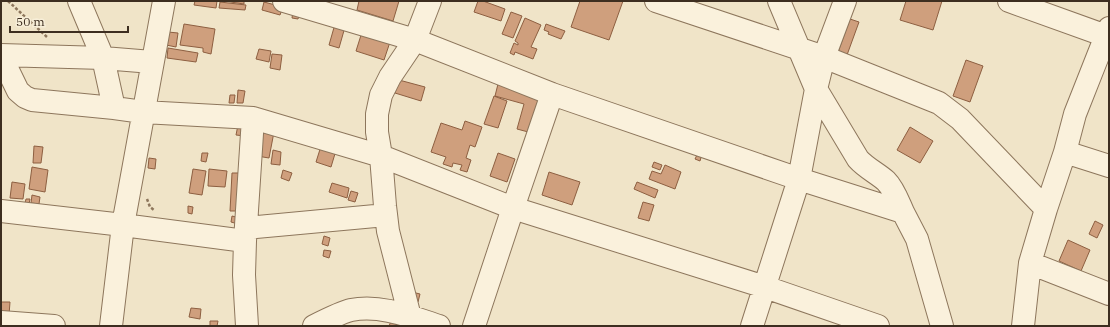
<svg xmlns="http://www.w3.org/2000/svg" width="1110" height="327" viewBox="0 0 1110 327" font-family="'IBM Plex Serif',serif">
<rect width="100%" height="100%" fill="#f0e4c8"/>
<path fill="#cf9f7d" stroke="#8d5f41" d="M 195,1 L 217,1 L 216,8 L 194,5 Z
M 224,1 L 244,1 L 244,4 Z
M 359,1 L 399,1 L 393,21 L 357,10 Z
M 478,1 L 483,1 L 505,9 L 501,21 L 474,12 Z
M 580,1 L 623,1 L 609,40 L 571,27 Z
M 906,1 L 942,1 L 933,30 L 900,20 Z
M 220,2 L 246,5 L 245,10 L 219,8 Z
M 264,2 L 283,7 L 280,15 L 262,10 Z
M 293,11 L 300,13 L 298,19 L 292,18 Z
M 511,12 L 522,16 L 513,38 L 502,34 Z
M 525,18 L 541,25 L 531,47 L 537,49 L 533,59 L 515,52 L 514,55 L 510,53 L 514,43 L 518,45 L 518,43 L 515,41 Z
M 850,19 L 859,22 L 847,55 L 838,52 Z
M 184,24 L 215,29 L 211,54 L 203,52 L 203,48 L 180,45 Z
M 335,24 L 345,27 L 339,48 L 329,45 Z
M 546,24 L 565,31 L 561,39 L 548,34 L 549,32 L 544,30 Z
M 168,32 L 178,33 L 176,47 L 166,45 Z
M 362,32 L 390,42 L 384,60 L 356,51 Z
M 168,48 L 198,53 L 196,62 L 167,58 Z
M 259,49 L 271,51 L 269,62 L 256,59 Z
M 272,54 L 282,55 L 280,70 L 270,68 Z
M 966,60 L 983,66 L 970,102 L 953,96 Z
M 399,80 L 425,87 L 421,101 L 395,93 Z
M 499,80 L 543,93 L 532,133 L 517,129 L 524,104 L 495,96 Z
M 238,90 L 245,91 L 243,103 L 237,103 Z
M 230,95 L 235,95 L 234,103 L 229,103 Z
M 494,96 L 507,101 L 498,128 L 484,124 Z
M 465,121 L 482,127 L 475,147 L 470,145 L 466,158 L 471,160 L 467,172 L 460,170 L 462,165 L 453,163 L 452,167 L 443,164 L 446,157 L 431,152 L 441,123 L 462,130 Z
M 238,125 L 246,126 L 245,136 L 236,135 Z
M 910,127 L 933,141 L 920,163 L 897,150 Z
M 262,130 L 274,132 L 269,158 L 257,156 Z
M 322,143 L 337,147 L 331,167 L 316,162 Z
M 34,146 L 43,147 L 41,163 L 33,163 Z
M 273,150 L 281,152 L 280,165 L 271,164 Z
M 202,153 L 208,153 L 206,162 L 201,161 Z
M 498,153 L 515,159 L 507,182 L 490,176 Z
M 698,153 L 702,154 L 700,161 L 695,159 Z
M 149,158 L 156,159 L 155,169 L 148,168 Z
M 654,162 L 662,165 L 660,170 L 652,167 Z
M 665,165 L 681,172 L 675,189 L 649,179 L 652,171 L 661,174 Z
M 32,167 L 48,170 L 45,192 L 29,189 Z
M 193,169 L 206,171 L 202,195 L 189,193 Z
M 209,169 L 227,171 L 225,187 L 208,186 Z
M 283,170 L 292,173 L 289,181 L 281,178 Z
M 549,172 L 580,182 L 572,205 L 542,195 Z
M 232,173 L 243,173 L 241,211 L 230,211 Z
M 12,182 L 25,184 L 23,199 L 10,198 Z
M 637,182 L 658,190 L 655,198 L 634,189 Z
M 332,183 L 349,188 L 347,198 L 329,192 Z
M 351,191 L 358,193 L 355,202 L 348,200 Z
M 32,195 L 40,197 L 39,204 L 31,203 Z
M 26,199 L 30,199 L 29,204 L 25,203 Z
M 643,202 L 654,205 L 649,221 L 638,218 Z
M 188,206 L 193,207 L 192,214 L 188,213 Z
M 232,216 L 240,218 L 238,224 L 231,222 Z
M 1095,221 L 1103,225 L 1097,238 L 1089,234 Z
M 324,236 L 330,238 L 328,246 L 322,244 Z
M 1068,240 L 1090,250 L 1081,271 L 1059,261 Z
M 324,250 L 331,251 L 329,258 L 323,256 Z
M 412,292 L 420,294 L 418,302 L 410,300 Z
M 1,302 L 10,302 L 9,315 L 1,314 Z
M 191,308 L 201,309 L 200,319 L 189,317 Z
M 392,319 L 408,326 L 389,326 Z
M 210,321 L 218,321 L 217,326 L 210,326 Z"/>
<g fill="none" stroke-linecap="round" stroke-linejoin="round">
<defs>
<path id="minor" d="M 79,1 L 103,58 L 114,108
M 284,1 L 415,40 L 552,94 L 799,179 L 903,212 L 917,239 L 942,326
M 656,1 L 824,57 L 939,103 L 960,119 L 1046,209
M 779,1 L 816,89 L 858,159 C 866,168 877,173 886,181 C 894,189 898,201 903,212
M 1009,1 L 1109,37
M 1,55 L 103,58 L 152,62
M 1,56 L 18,91 L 25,97 L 32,100 L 114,108 L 143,112 L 253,118 L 381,156 L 513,208 L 765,287 L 878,326
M 1065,152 L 1109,166
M 1,211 L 123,225 L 245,241
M 246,228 L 386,215
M 1030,263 L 1109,294
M 410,317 L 388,231 L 385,206 L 381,156 L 377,132 L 377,114 L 381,95 L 390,77 L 415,40 L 430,1
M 1,322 L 54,326
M 111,326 L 123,225 L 164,1
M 247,326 L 244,275 L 245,241 L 253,118
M 314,326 C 324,321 342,312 351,310 C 381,304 411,317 439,326
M 474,326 L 513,208 L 552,94
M 752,326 L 799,179 L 816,89 L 824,57 L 845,1
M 1023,326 L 1030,263 L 1046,209 L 1065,152 L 1075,114 L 1109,28"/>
</defs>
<use href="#minor" stroke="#8d765c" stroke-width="24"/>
<path stroke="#8d765c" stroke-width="2.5" stroke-dasharray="3 2" stroke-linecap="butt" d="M 8,1 L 48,38
M 147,199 L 150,207 L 154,210"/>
<use href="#minor" stroke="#faf1dc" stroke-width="22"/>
</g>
<rect width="1110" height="327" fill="none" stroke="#3d2e20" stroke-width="4"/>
<path d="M10 26v6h118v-6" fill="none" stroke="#3d2e20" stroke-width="2"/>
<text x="16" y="26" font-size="12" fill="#3d2e20" stroke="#f7eed8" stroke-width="3" paint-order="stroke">50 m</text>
</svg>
